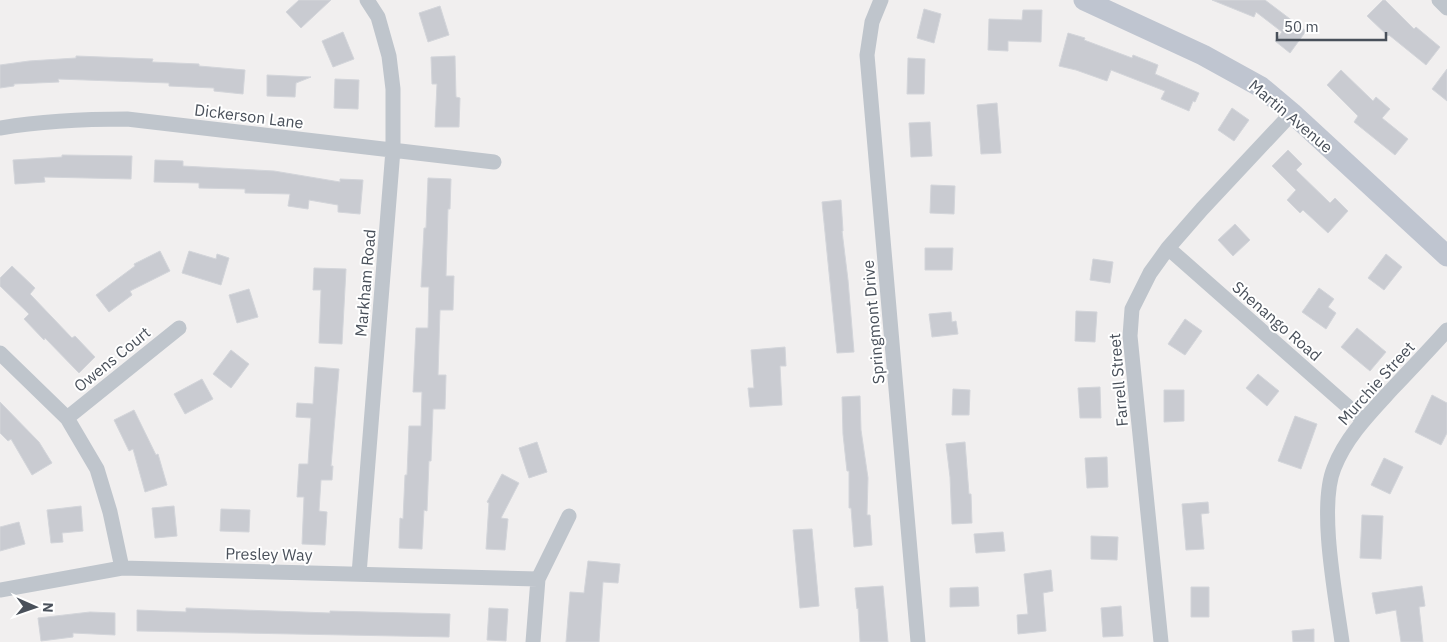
<svg xmlns="http://www.w3.org/2000/svg" width="1447" height="642" viewBox="0 0 1447 642" font-family="'IBM Plex Sans',sans-serif">
<rect width="100%" height="100%" fill="#f1efef"/>
<path fill="#c9cbd1" stroke="#d3d5da" d="M 299,0 L 331,0 L 301,28 L 286,12 Z
M 1212,0 L 1265,0 L 1306,31 L 1290,53 L 1275,41 L 1282,32 L 1256,12 L 1254,17 Z
M 1383,0 L 1385,0 L 1414,29 L 1416,27 L 1440,47 L 1426,65 L 1389,35 L 1388,36 L 1367,16 Z
M 440,6 L 449,35 L 428,42 L 419,13 Z
M 924,9 L 941,14 L 934,43 L 917,38 Z
M 1023,10 L 1042,10 L 1041,42 L 1008,41 L 1008,51 L 988,50 L 989,19 L 1022,20 Z
M 343,32 L 354,59 L 333,67 L 322,41 Z
M 1068,33 L 1085,38 L 1084,40 L 1132,58 L 1133,55 L 1158,65 L 1155,74 L 1199,93 L 1195,102 L 1193,101 L 1189,111 L 1161,99 L 1165,91 L 1111,70 L 1107,81 L 1076,70 L 1059,66 Z
M 76,56 L 153,59 L 152,62 L 199,64 L 199,66 L 245,70 L 243,94 L 214,91 L 214,88 L 169,86 L 169,83 L 58,79 L 59,82 L 14,84 L 14,86 L 0,88 L 0,65 L 29,61 L 76,58 Z
M 455,56 L 456,97 L 460,98 L 459,127 L 435,127 L 437,84 L 432,84 L 431,57 Z
M 908,58 L 925,59 L 924,94 L 907,94 Z
M 1447,69 L 1447,101 L 1432,89 Z
M 1341,70 L 1373,101 L 1376,97 L 1390,109 L 1382,118 L 1408,139 L 1395,155 L 1354,122 L 1358,116 L 1327,85 Z
M 267,75 L 311,77 L 296,83 L 295,97 L 267,96 Z
M 335,79 L 359,80 L 358,109 L 334,108 Z
M 997,103 L 1001,153 L 981,154 L 977,105 Z
M 1232,108 L 1249,120 L 1234,141 L 1218,130 Z
M 930,122 L 932,156 L 911,157 L 909,123 Z
M 1288,150 L 1302,164 L 1296,170 L 1330,203 L 1335,198 L 1348,211 L 1328,233 L 1303,210 L 1300,213 L 1287,200 L 1296,190 L 1272,166 Z
M 62,155 L 132,156 L 131,179 L 44,177 L 45,182 L 15,184 L 13,160 L 62,157 Z
M 155,160 L 183,161 L 183,166 L 274,171 L 340,182 L 340,179 L 363,180 L 360,214 L 338,212 L 338,205 L 309,200 L 308,209 L 288,206 L 290,194 L 245,193 L 245,189 L 199,188 L 199,183 L 154,182 Z
M 428,178 L 451,179 L 450,209 L 448,209 L 446,276 L 454,276 L 453,310 L 440,310 L 438,375 L 446,375 L 445,409 L 433,409 L 431,461 L 429,461 L 427,511 L 424,510 L 422,549 L 399,548 L 400,518 L 403,519 L 405,475 L 407,475 L 409,426 L 421,426 L 422,392 L 413,392 L 416,328 L 428,328 L 429,287 L 421,287 L 424,228 L 426,228 Z
M 931,185 L 955,186 L 954,214 L 930,213 Z
M 841,200 L 843,231 L 842,231 L 848,280 L 854,352 L 837,353 L 822,202 Z
M 1235,224 L 1250,240 L 1233,256 L 1218,240 Z
M 925,248 L 953,248 L 952,270 L 925,270 Z
M 160,251 L 170,271 L 130,291 L 132,295 L 109,312 L 96,295 L 135,266 L 134,264 Z
M 189,251 L 216,259 L 217,254 L 229,258 L 221,285 L 182,273 Z
M 1386,254 L 1402,267 L 1384,290 L 1368,278 Z
M 1093,259 L 1113,262 L 1110,283 L 1090,280 Z
M 12,266 L 35,288 L 30,294 L 72,338 L 75,336 L 95,357 L 79,373 L 45,338 L 44,340 L 24,319 L 29,314 L 0,286 L 0,278 Z
M 314,268 L 346,269 L 342,344 L 319,343 L 321,290 L 313,290 Z
M 1319,288 L 1334,299 L 1328,307 L 1336,313 L 1326,329 L 1302,312 Z
M 249,289 L 258,317 L 237,323 L 229,295 Z
M 1076,311 L 1097,312 L 1095,342 L 1075,341 Z
M 951,312 L 952,322 L 956,321 L 958,334 L 932,337 L 929,314 Z
M 1185,319 L 1202,331 L 1185,355 L 1168,344 Z
M 1357,328 L 1386,352 L 1370,371 L 1341,347 Z
M 785,347 L 786,366 L 780,366 L 782,405 L 750,407 L 748,388 L 754,388 L 751,350 Z
M 231,350 L 249,364 L 231,388 L 213,374 Z
M 315,367 L 339,369 L 331,466 L 333,466 L 332,480 L 321,480 L 319,511 L 327,512 L 325,545 L 302,544 L 304,497 L 297,497 L 299,464 L 308,464 L 311,418 L 296,417 L 297,403 L 313,404 Z
M 1258,374 L 1279,391 L 1267,406 L 1246,388 Z
M 202,379 L 213,399 L 185,414 L 174,394 Z
M 1100,387 L 1101,418 L 1080,418 L 1078,388 Z
M 953,389 L 970,390 L 969,415 L 952,415 Z
M 1164,390 L 1184,390 L 1184,421 L 1164,422 Z
M 1432,395 L 1447,403 L 1447,433 L 1441,445 L 1415,432 Z
M 860,396 L 861,430 L 868,478 L 867,515 L 870,515 L 872,545 L 854,547 L 851,508 L 849,508 L 849,471 L 847,471 L 843,434 L 842,397 Z
M 0,402 L 39,442 L 52,463 L 32,475 L 11,439 L 8,441 L 0,433 Z
M 134,410 L 156,455 L 158,454 L 167,485 L 145,492 L 133,449 L 129,451 L 114,420 Z
M 1295,416 L 1317,424 L 1301,469 L 1278,461 Z
M 537,442 L 547,472 L 529,478 L 519,448 Z
M 965,442 L 969,494 L 971,494 L 972,523 L 952,524 L 950,477 L 946,444 Z
M 1107,457 L 1108,487 L 1087,488 L 1085,458 Z
M 1384,458 L 1403,467 L 1390,494 L 1371,485 Z
M 502,474 L 519,483 L 501,518 L 508,519 L 505,550 L 486,549 L 489,503 L 487,502 Z
M 1208,502 L 1209,513 L 1201,514 L 1204,549 L 1186,550 L 1182,504 Z
M 81,506 L 83,531 L 62,533 L 63,542 L 51,543 L 47,510 Z
M 174,506 L 177,536 L 155,538 L 152,508 Z
M 221,509 L 250,510 L 249,532 L 220,531 Z
M 1362,515 L 1383,516 L 1381,559 L 1360,558 Z
M 19,522 L 25,544 L 0,551 L 0,527 Z
M 812,529 L 819,606 L 800,608 L 793,530 Z
M 1003,532 L 1005,551 L 976,553 L 974,534 Z
M 1091,536 L 1118,537 L 1117,560 L 1091,559 Z
M 588,561 L 620,564 L 618,583 L 603,582 L 599,642 L 566,642 L 570,592 L 584,593 Z
M 1051,570 L 1053,591 L 1043,593 L 1046,631 L 1018,634 L 1017,615 L 1028,614 L 1024,574 Z
M 883,586 L 888,642 L 860,642 L 858,608 L 857,609 L 855,588 Z
M 1422,586 L 1425,606 L 1419,607 L 1423,642 L 1401,642 L 1396,610 L 1376,614 L 1372,593 Z
M 978,587 L 979,606 L 950,607 L 950,588 Z
M 1191,587 L 1209,587 L 1209,617 L 1191,617 Z
M 1121,606 L 1123,636 L 1103,637 L 1101,608 Z
M 186,608 L 330,613 L 330,611 L 450,614 L 449,637 L 137,631 L 137,610 L 186,612 Z
M 489,608 L 508,609 L 506,641 L 487,640 Z
M 90,612 L 115,613 L 115,635 L 73,633 L 73,637 L 41,641 L 38,618 Z
M 1314,629 L 1314,642 L 1293,642 L 1292,631 Z"/>
<g fill="none" stroke-linecap="round" stroke-linejoin="round">
<path stroke="#bfc5cc" stroke-width="15" d="M 881,0 L 872,22 L 867,55 L 918,642
M 1439,0 L 1447,8
M 0,128 C 42,121 84,119 127,119 L 494,162
M 1168,248 L 1363,420
M 0,353 L 67,418 L 97,469 L 110,512 L 122,568
M 67,418 L 179,328
M 359,574 L 393,150 L 393,89 L 389,56 L 378,17 L 367,0
M 0,590 L 122,568 L 538,579
M 533,642 L 538,579 L 569,516
M 1161,642 L 1130,336 L 1132,309 L 1150,273 L 1168,248 L 1202,209 L 1292,113
M 1342,642 C 1336,598 1318,507 1334,468 C 1346,437 1370,413 1392,389 C 1411,369 1429,350 1447,330"/>
<path stroke="#bfc5d0" stroke-width="21" d="M 1084,0 L 1203,55 L 1261,87 L 1292,113 L 1447,256"/>
</g>
<g text-anchor="middle" stroke-width="4" stroke-linejoin="round" paint-order="stroke">
<g font-size="16" fill="#49505a" stroke="#fff">
<text transform="translate(249 116) rotate(7)" y="6">Dickerson Lane</text>
<text transform="translate(1291 116) rotate(40)" y="6">Martin Avenue</text>
<text transform="translate(365 283) rotate(-85)" y="6">Markham Road</text>
<text transform="translate(1277 321) rotate(41)" y="6">Shenango Road</text>
<text transform="translate(873 322) rotate(-95)" y="6">Springmont Drive</text>
<text transform="translate(112 359) rotate(-39)" y="6">Owens Court</text>
<text transform="translate(1118 380) rotate(-95)" y="6">Farrell Street</text>
<text transform="translate(1376 383) rotate(-48)" y="6">Murchie Street</text>
<text transform="translate(269 554) rotate(1)" y="6">Presley Way</text>
</g>
</g>
<g transform="translate(35 607) rotate(92)" stroke="#ffffff" stroke-width="4" paint-order="stroke">
<path d="M0-4L9 19L0 12L-9 19Z" fill="#49505a"/>
<text y="-8" font-size="14" font-weight="bold" text-anchor="middle" fill="#49505a">N</text>
</g>
<path d="M1277 32v8h109v-8" fill="none" stroke="#49505a" stroke-width="2.5"/>
<text x="1284" y="32" font-size="15" fill="#49505a" stroke="#ffffff" stroke-width="4" paint-order="stroke">50 m</text>
</svg>
